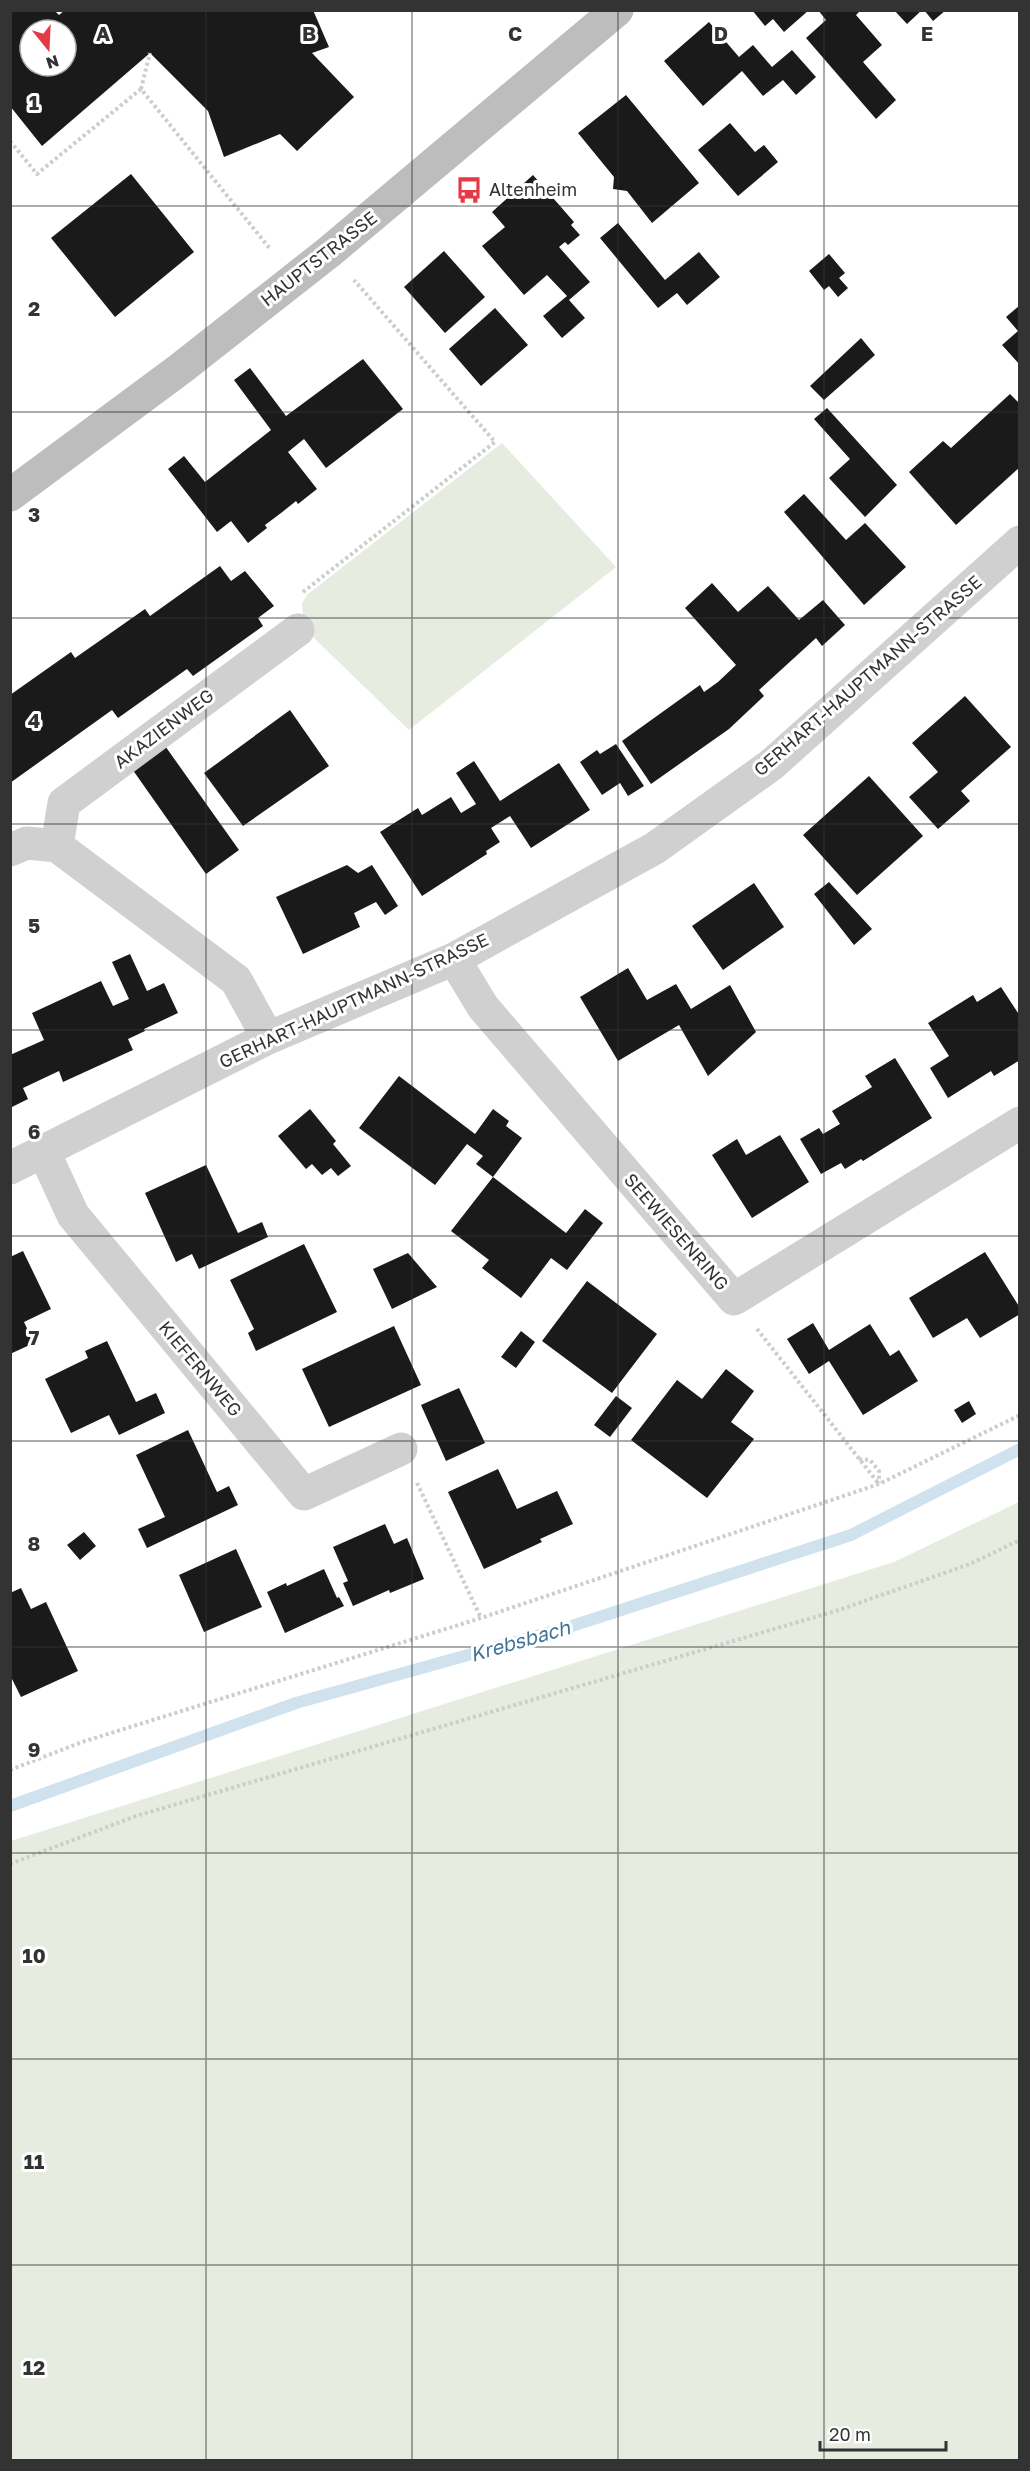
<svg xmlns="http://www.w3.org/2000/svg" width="1030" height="2471" viewBox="0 0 1030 2471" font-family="'Golos Text',sans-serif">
<rect width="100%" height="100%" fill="#fff"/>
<path fill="#e6ecdf" d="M 502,443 L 616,567 L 409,730 L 314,638 L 303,616 L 302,603 L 308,594 Z
M 1019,1502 L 1019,2460 L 11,2460 L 11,1841 L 894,1562 Z"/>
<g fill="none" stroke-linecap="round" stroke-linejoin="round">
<path stroke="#cfe2ee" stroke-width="12" d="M 10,1806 L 296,1703 L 572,1626 L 851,1535 L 1020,1449"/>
</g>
<path fill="#1a1a1a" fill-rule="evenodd" d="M 10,10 L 54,10 L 59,15 L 65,10 L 313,10 L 329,47 L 312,53 L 354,97 L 297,151 L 280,134 L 224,157 L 208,111 L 150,53 L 42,146 L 10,106 ZM 30,30 L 66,30 L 66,66 L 30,66 Z
M 752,10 L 809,10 L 784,32 L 773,19 L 765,26 Z
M 818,10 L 861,10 L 856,15 L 882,45 L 863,62 L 896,100 L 876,119 L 806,38 L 826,20 Z
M 894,10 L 922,10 L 907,24 Z
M 924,10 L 946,10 L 933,21 Z
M 709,22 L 739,57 L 753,45 L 772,67 L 792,50 L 816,77 L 796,95 L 783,80 L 763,96 L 742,71 L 703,106 L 664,61 Z
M 626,95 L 699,183 L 652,223 L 627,191 L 613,189 L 614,177 L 578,133 Z
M 730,123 L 755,152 L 764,145 L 778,162 L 738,196 L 698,150 Z
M 131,174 L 194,252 L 115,317 L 51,238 Z
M 533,175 L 574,222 L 571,225 L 580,235 L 568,245 L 565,242 L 559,247 L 590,282 L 569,300 L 585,318 L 562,338 L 543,316 L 567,296 L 547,275 L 524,295 L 482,246 L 505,227 L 492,212 Z
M 618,223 L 665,280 L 699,252 L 720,277 L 687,305 L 677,293 L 658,308 L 600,238 Z
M 444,251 L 485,297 L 445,333 L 404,287 Z
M 829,254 L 845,273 L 839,278 L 848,288 L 838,297 L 829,286 L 824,290 L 809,271 Z
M 1020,305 L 1020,365 L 1002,345 L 1018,331 L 1006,317 Z
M 495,308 L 528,345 L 481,386 L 449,349 Z
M 861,338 L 875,355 L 824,400 L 810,386 Z
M 363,359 L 403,409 L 326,468 L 304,439 L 288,452 L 317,489 L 298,504 L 296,501 L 281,513 L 265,525 L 267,528 L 248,543 L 231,521 L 217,532 L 168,469 L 184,456 L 205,482 L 271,430 L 234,380 L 250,368 L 286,416 Z
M 1010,394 L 1020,404 L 1020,467 L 956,525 L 909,472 L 943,441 L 951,448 Z
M 827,408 L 897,485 L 865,517 L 829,478 L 850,459 L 814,419 Z
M 804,494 L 846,540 L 865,523 L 906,567 L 864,605 L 784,512 Z
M 220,566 L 231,581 L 245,571 L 274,606 L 258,618 L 263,626 L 193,676 L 187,669 L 118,718 L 112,710 L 10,783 L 10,695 L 71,652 L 75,658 L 145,609 L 150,616 Z
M 712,583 L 738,612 L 768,586 L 799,620 L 823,600 L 845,625 L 822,646 L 816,638 L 759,690 L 764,696 L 729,729 L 651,784 L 622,741 L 700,685 L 704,692 L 718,682 L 736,665 L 685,608 Z
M 965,696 L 1011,747 L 961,791 L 970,801 L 938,829 L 909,797 L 938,772 L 912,743 Z
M 290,710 L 329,766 L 243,826 L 204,773 Z
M 163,743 L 239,850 L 206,874 L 130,766 Z
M 616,744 L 644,786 L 628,796 L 620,783 L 602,795 L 580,762 L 597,750 L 600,754 Z
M 474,761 L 500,801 L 559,763 L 590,810 L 531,848 L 510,816 L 491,828 L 500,842 L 486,851 L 487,854 L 422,896 L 380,832 L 418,808 L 422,815 L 451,797 L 461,813 L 476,804 L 456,773 Z
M 869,776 L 923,836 L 857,895 L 803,835 Z
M 347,865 L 358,873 L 372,865 L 398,906 L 385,915 L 376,902 L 354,913 L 360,927 L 303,954 L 276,897 Z
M 829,882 L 872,929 L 854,945 L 814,894 Z
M 754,883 L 784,927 L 723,970 L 692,926 Z
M 130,954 L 147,991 L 164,983 L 178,1013 L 144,1029 L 145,1031 L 128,1039 L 133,1050 L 63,1082 L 59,1071 L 23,1088 L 28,1099 L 10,1108 L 10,1055 L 44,1040 L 32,1013 L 101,981 L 113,1006 L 129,999 L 112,962 Z
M 628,968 L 647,1000 L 676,984 L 691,1009 L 730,985 L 756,1032 L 708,1076 L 679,1025 L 618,1061 L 580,997 Z
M 1001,987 L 1020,1016 L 1020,1060 L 994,1076 L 991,1071 L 948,1098 L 930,1068 L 949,1056 L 928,1023 L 973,995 L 977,1002 Z
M 895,1058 L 932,1118 L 863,1161 L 861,1159 L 845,1169 L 841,1163 L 821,1174 L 800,1139 L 819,1128 L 823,1134 L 840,1124 L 832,1111 L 872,1087 L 865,1076 Z
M 399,1076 L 475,1134 L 493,1109 L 509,1121 L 506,1126 L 522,1138 L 493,1177 L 566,1233 L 585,1209 L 603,1223 L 567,1270 L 551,1258 L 521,1298 L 482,1268 L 489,1260 L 451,1231 L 493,1177 L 476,1164 L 483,1156 L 467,1144 L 435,1185 L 359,1128 Z
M 310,1109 L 336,1141 L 333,1144 L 351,1166 L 338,1176 L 331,1168 L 322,1175 L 312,1164 L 306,1169 L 278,1136 Z
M 780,1135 L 809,1182 L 752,1218 L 712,1155 L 737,1139 L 746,1155 Z
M 206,1165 L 238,1233 L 262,1222 L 268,1237 L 199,1269 L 192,1254 L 176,1262 L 145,1193 Z
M 304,1244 L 337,1312 L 256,1351 L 248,1333 L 254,1329 L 230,1280 Z
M 23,1251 L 51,1309 L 24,1322 L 34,1343 L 10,1354 L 10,1257 Z
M 985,1252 L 1020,1308 L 1020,1314 L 980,1338 L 967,1318 L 933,1338 L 909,1298 Z
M 408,1253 L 437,1287 L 392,1309 L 373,1269 Z
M 587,1281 L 657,1334 L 612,1393 L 542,1341 Z
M 813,1323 L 829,1350 L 870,1324 L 890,1356 L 899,1350 L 918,1381 L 863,1415 L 829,1361 L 809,1374 L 787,1339 Z
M 394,1326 L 421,1385 L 329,1427 L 302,1369 Z
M 521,1331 L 535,1342 L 516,1368 L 501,1357 Z
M 107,1341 L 136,1402 L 156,1393 L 165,1413 L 119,1435 L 109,1415 L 71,1433 L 45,1379 L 88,1358 L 85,1351 Z
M 726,1369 L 754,1391 L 731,1422 L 754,1439 L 707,1498 L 631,1440 L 677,1380 L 702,1399 Z
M 459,1388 L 485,1443 L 446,1461 L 421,1405 Z
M 616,1396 L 632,1408 L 610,1437 L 594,1425 Z
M 969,1401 L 976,1414 L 962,1423 L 954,1410 Z
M 188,1430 L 217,1492 L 229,1486 L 238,1505 L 147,1548 L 138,1529 L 165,1517 L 136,1455 Z
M 498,1469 L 517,1509 L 557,1491 L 573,1524 L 540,1539 L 542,1542 L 484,1569 L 448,1492 Z
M 385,1524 L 394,1544 L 407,1538 L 424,1579 L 390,1593 L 389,1590 L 353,1606 L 343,1583 L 348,1581 L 333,1547 Z
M 84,1532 L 96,1546 L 80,1560 L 67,1545 Z
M 236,1549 L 262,1607 L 204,1632 L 179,1575 Z
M 324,1569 L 337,1598 L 339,1597 L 344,1606 L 285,1633 L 267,1592 L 286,1583 L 287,1586 Z
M 21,1588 L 31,1609 L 46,1602 L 78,1671 L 21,1697 L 10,1675 L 10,1593 Z"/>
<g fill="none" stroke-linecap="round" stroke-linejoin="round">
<path stroke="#cdcdcd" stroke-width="4" stroke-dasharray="3 3" stroke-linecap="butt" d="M 141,89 L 150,53
M 10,141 L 37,174 L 141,89 L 271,250
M 303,592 L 495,442 L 354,280
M 757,1329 L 879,1484
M 859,1459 L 870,1460 L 879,1471 L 879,1483
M 417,1483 L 481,1618
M 10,1770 L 82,1742 L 481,1618 L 879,1484 L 1020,1415
M 10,1864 L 136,1816 L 839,1610 L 970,1564 L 1020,1540"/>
<path stroke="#d0d0d0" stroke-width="33" d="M 57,846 L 64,803 L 298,630
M 10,850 L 27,843 L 57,846 L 236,980 L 268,1038
M 454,959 L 483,1007 L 734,1299 L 1020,1123
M 44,1152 L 73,1215 L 304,1494 L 401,1449
M 10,1168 L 268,1038 L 454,959 L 655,848 L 771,765 L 1020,542"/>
<path stroke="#bdbdbd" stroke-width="33" d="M 10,495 L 180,369 L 329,252 L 617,10"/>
</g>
<path fill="none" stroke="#333" stroke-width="1.5" stroke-opacity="0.55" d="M 206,10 L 206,2460M 412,10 L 412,2460M 618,10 L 618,2460M 824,10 L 824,2460M 10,206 L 1020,206M 10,412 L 1020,412M 10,618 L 1020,618M 10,824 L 1020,824M 10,1030 L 1020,1030M 10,1236 L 1020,1236M 10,1441 L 1020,1441M 10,1647 L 1020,1647M 10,1853 L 1020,1853M 10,2059 L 1020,2059M 10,2265 L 1020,2265"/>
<defs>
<symbol id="bus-bare" viewBox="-9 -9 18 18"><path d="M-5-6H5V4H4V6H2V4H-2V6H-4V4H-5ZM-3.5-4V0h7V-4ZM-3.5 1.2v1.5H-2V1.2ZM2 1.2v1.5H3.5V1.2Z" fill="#e63946" stroke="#fff" stroke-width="2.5" paint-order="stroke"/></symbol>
</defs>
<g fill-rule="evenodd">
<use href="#bus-bare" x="450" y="171" width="38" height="38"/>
</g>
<g text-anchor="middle" stroke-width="6" stroke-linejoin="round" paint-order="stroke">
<g font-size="18" fill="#333" stroke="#fff" text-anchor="start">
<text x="489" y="196">Altenheim</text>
</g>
<g font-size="18" fill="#333" stroke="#fff">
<text transform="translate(319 259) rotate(-38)" y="6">HAUPTSTRASSE</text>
<text transform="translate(868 676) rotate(-41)" y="6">GERHART-HAUPTMANN-STRASSE</text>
<text transform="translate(164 729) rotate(-37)" y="6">AKAZIENWEG</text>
<text transform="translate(354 1001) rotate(-25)" y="6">GERHART-HAUPTMANN-STRASSE</text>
<text transform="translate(676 1232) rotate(49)" y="6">SEEWIESENRING</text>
<text transform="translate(200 1369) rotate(50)" y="6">KIEFERNWEG</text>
</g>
<g font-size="20" font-style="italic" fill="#3f7597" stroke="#fff">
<text transform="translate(520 1641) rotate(-16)" y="7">Krebsbach</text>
</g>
</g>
<g font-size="20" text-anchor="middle" font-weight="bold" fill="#333" stroke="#fff" stroke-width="6" stroke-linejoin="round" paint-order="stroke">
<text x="103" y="41">A</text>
<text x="309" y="41">B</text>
<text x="515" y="41">C</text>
<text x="721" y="41">D</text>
<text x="927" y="41">E</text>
<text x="34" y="110">1</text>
<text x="34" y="316">2</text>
<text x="34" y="522">3</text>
<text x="34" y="728">4</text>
<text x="34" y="933">5</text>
<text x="34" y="1139">6</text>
<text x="34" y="1345">7</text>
<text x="34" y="1551">8</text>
<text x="34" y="1757">9</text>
<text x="34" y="1963">10</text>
<text x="34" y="2169">11</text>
<text x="34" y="2375">12</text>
</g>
<rect width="1030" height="2471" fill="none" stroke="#333333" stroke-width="24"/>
<g transform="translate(48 48) rotate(162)"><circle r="28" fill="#ffffff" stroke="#adadad" stroke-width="1.5"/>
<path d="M0-4.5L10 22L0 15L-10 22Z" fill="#e63946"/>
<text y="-9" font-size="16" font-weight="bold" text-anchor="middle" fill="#333333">N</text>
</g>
<path d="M820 2441v9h126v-9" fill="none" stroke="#333333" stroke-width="3"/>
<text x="829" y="2441" font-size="18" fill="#333333" stroke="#ffffff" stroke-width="4.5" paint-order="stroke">20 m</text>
</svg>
